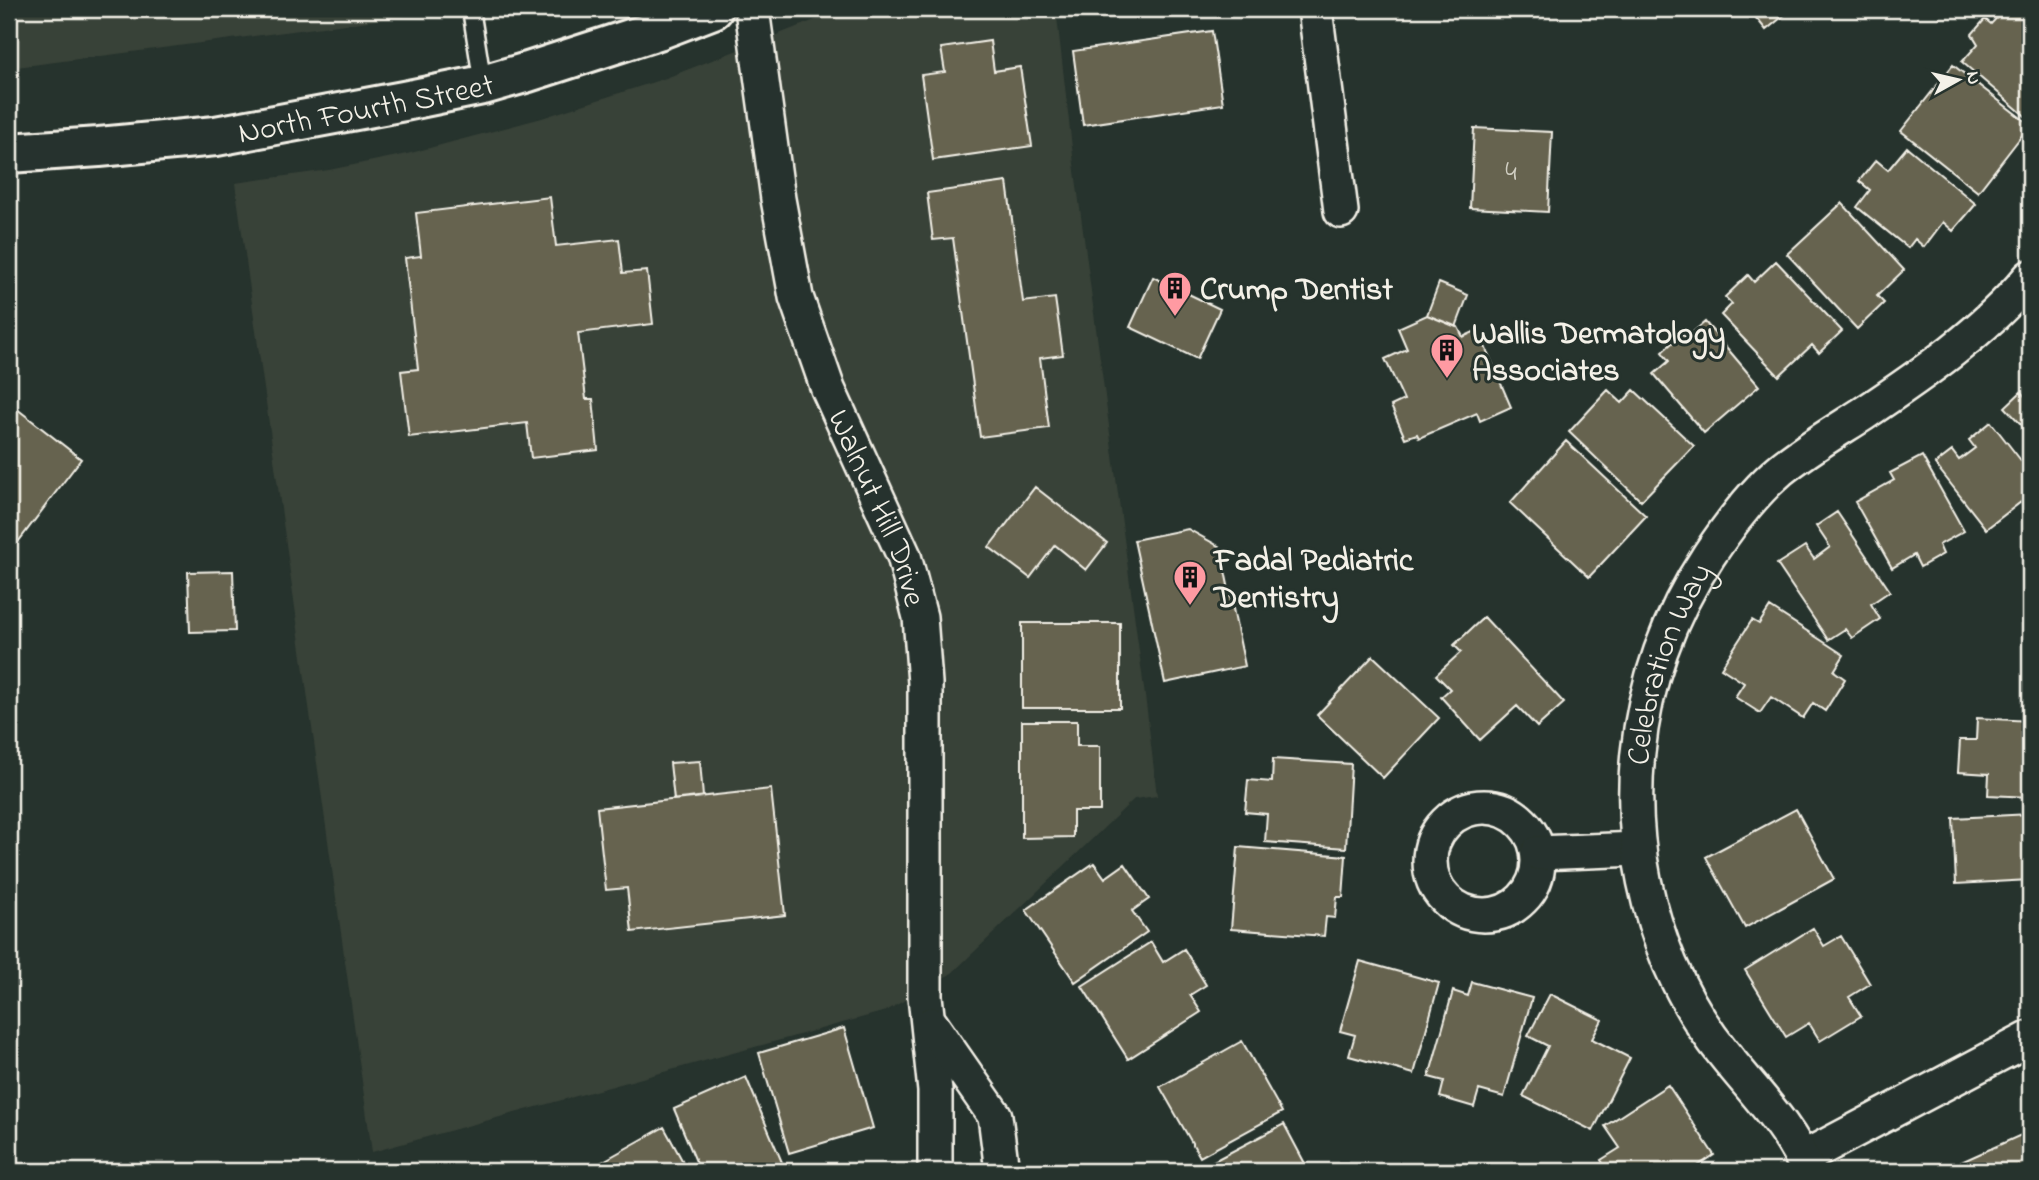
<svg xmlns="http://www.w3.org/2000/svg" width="2039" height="1180" viewBox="0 0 2039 1180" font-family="'Indie Flower',sans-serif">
<rect width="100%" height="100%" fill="#26332d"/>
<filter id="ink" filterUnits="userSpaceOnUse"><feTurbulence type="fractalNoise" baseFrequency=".0143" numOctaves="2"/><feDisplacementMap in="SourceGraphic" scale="14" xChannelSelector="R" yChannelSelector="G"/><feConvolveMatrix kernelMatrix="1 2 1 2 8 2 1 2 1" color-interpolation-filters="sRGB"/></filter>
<g filter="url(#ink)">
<path fill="#394238" d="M 9,9 L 461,9 L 9,68 Z
M 843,9 L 1056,9 L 1073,156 L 1147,711 L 1157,796 L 1134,799 L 952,973 L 886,1011 L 372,1152 L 235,183 L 329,170 L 407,154 L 542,118 L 666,78 Z"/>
<path fill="#666450" stroke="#f4f1e8" stroke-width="2" d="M 1749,9 L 1792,9 L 1766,30 Z
M 2005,9 L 2021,9 L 2030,17 L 2030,120 L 1962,62 L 1978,44 L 1972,34 L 1985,19 L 1991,24 Z
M 1212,31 L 1223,104 L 1083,125 L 1073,51 Z
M 990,41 L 994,71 L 1020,67 L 1032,146 L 933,160 L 921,75 L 945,72 L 941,48 Z
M 1953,65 L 2030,125 L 1978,192 L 1901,131 Z
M 1474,128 L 1552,132 L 1548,212 L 1470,208 Z
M 1907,147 L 1976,204 L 1953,231 L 1943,222 L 1924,247 L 1915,239 L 1908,248 L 1857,207 L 1870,190 L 1859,181 L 1876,160 L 1888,170 Z
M 1007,182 L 1023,302 L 1055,298 L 1063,355 L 1040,358 L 1049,428 L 980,437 L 953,238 L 933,240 L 927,193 Z
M 550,197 L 556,246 L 619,239 L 623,273 L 647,271 L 653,324 L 578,333 L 586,399 L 593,399 L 598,450 L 531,458 L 527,423 L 409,437 L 401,371 L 418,369 L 405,258 L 421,256 L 416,213 Z
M 1842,203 L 1904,270 L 1877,296 L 1884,303 L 1857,329 L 1787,254 Z
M 1776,261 L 1842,331 L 1819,353 L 1812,345 L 1779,376 L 1721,315 L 1732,304 L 1725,297 L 1748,275 L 1754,282 Z
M 1153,277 L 1220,309 L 1197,359 L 1130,327 Z
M 1439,283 L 1468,295 L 1456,327 L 1427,315 Z
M 1427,315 L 1458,327 L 1463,337 L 1478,330 L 1511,407 L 1480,421 L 1477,413 L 1419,438 L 1417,434 L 1405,438 L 1391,406 L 1404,400 L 1385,359 L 1407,349 L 1398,328 Z
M 1705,322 L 1759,386 L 1704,433 L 1654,374 L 1669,361 L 1662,352 L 1682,334 L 1686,338 Z
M 1608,390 L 1622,403 L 1634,390 L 1694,446 L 1641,501 L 1569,432 Z
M 2021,392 L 2030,402 L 2030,434 L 2005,407 Z
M 12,405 L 81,459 L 9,554 L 9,409 Z
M 1991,422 L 2030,472 L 2030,513 L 2021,502 L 1986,529 L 1935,464 L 1952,451 L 1959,460 L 1975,448 L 1969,440 Z
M 1566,441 L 1646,516 L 1589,577 L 1510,503 Z
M 1922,456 L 1964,531 L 1939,545 L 1943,554 L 1920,567 L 1914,555 L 1892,568 L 1855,502 L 1894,480 L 1890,473 Z
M 1035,487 L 1107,543 L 1086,570 L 1055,545 L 1030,578 L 989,547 Z
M 1837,512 L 1890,591 L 1871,604 L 1880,619 L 1852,638 L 1845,629 L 1828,640 L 1777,564 L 1805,546 L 1814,559 L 1830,547 L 1816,526 Z
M 1188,529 L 1220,547 L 1245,666 L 1165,683 L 1134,540 Z
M 233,571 L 235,631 L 190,632 L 188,572 Z
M 1770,607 L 1844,655 L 1834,671 L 1845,679 L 1825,711 L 1813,703 L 1803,718 L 1771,697 L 1760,713 L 1735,697 L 1744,683 L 1721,668 L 1752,620 L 1759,624 Z
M 1484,617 L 1564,703 L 1537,727 L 1517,706 L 1480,740 L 1441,697 L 1450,689 L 1436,675 L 1461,652 L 1454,645 Z
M 1022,623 L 1120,623 L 1120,708 L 1022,708 Z
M 1373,656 L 1439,718 L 1383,778 L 1317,715 Z
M 2030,706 L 2030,797 L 1988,795 L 1989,774 L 1958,772 L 1960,740 L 1976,740 L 1977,718 L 2030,721 Z
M 1022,721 L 1077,721 L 1077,746 L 1100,746 L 1100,811 L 1073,811 L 1073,837 L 1022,838 Z
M 1273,759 L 1351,764 L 1346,848 L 1265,842 L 1267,814 L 1245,812 L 1248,780 L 1272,782 Z
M 700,761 L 703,797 L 674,800 L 670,763 Z
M 771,789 L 785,915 L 632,932 L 627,888 L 606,890 L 597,808 Z
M 1796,809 L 1834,879 L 1745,928 L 1706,857 Z
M 2030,814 L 2030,880 L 1956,884 L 1953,818 Z
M 1238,847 L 1346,856 L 1343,897 L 1337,897 L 1335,918 L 1326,917 L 1324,936 L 1231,929 Z
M 1094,863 L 1105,878 L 1125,864 L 1149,899 L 1132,911 L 1147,932 L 1075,982 L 1026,910 Z
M 1813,928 L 1824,946 L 1841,936 L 1870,984 L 1849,997 L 1861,1016 L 1820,1041 L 1809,1023 L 1786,1037 L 1745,970 Z
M 1151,942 L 1163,962 L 1184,949 L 1206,985 L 1190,995 L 1201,1012 L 1128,1059 L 1082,986 Z
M 1360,961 L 1439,983 L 1414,1074 L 1349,1056 L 1355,1035 L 1340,1031 Z
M 1472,982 L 1532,998 L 1504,1097 L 1479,1090 L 1474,1107 L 1440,1097 L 1444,1081 L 1429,1077 L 1453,991 L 1468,996 Z
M 1550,994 L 1602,1020 L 1592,1039 L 1630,1058 L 1593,1131 L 1523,1096 L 1548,1046 L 1528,1036 Z
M 844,1028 L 873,1128 L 789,1153 L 759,1053 Z
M 1242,1041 L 1282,1112 L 1200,1157 L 1160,1087 Z
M 746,1077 L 784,1167 L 774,1171 L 700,1171 L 674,1109 Z
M 1668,1085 L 1714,1155 L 1690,1171 L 1608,1171 L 1601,1160 L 1620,1148 L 1605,1126 Z
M 1284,1124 L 1309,1171 L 1212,1171 L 1208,1164 Z
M 664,1127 L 688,1171 L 593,1171 L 591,1168 Z
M 2021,1135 L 2030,1155 L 2030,1171 L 1950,1171 L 1948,1168 Z"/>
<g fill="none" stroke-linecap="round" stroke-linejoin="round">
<defs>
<path id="lane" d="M 471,9 L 483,85"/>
<g id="street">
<path id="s1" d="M 752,9 L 778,199 L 796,297 L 828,389 L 904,556 L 920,617 L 925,683 L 925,996 L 935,1091 L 935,1171"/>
<path d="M 1315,9 L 1341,211"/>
<circle cx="1484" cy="861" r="54"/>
<path d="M 1538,853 L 1638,849"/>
<path d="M 931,1024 L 995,1116 L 1002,1171"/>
<path d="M 1803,1158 L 2030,1038"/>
<path id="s2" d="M 1808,1171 C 1790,1127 1753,1091 1724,1054 C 1702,1027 1684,996 1670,964 C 1613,828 1628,678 1709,555 C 1729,525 1752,494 1780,470 C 1806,449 1835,432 1863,414 C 1923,374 1984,332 2030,277"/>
</g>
<g id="secondary">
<path id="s3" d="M 9,153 L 99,147 L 216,136 L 404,101 L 483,85 L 528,72 L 658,30 L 713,9"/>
</g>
</defs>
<use href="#lane" stroke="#f4f1e8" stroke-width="21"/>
<use href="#street" stroke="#f4f1e8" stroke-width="38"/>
<use href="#secondary" stroke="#f4f1e8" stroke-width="44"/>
<use href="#lane" stroke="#26332d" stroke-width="16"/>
<use href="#street" stroke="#26332d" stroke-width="33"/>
<use href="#secondary" stroke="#26332d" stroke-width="38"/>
</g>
</g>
<defs>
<symbol id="building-pin" viewBox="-11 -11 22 30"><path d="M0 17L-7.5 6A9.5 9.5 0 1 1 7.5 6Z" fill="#ff9aa2" stroke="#26332d"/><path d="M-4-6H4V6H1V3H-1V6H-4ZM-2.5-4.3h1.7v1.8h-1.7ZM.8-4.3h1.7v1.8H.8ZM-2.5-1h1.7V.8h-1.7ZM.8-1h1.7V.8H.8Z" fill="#111"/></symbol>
</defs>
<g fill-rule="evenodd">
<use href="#building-pin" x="1156" y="269" width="38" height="52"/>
<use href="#building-pin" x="1428" y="331" width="38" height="52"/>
<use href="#building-pin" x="1171" y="558" width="38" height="52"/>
</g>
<g text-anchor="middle" stroke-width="6" stroke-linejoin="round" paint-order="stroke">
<g font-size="28" fill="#d0cec2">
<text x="1511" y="180">4</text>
</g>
<g font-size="32" fill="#f4f1e8" stroke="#26332d">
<text dy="11" stroke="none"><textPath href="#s3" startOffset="360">North Fourth Street</textPath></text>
<text dy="11" stroke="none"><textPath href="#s1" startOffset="518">Walnut Hill Drive</textPath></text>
<text dy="11" stroke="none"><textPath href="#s2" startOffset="560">Celebration Way</textPath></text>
</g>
<g font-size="32" font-weight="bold" fill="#f4f1e8" stroke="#26332d" text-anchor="start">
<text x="1200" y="299">Crump Dentist</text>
<text x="1472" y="343">Wallis Dermatology<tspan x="1472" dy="37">Associates</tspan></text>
<text x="1214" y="570">Fadal Pediatric<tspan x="1214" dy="37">Dentistry</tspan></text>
</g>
</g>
<rect width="2039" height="1180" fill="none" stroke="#26332d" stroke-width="35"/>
<rect x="18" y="18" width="2004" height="1145" fill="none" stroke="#f4f1e8" stroke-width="2.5" filter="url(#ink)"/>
<g transform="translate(1958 80) rotate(82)" stroke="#26332d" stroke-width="5" paint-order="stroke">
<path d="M0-5L12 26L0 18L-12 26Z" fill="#f4f1e8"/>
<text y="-10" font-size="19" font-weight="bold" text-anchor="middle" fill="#f4f1e8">N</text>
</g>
</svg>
